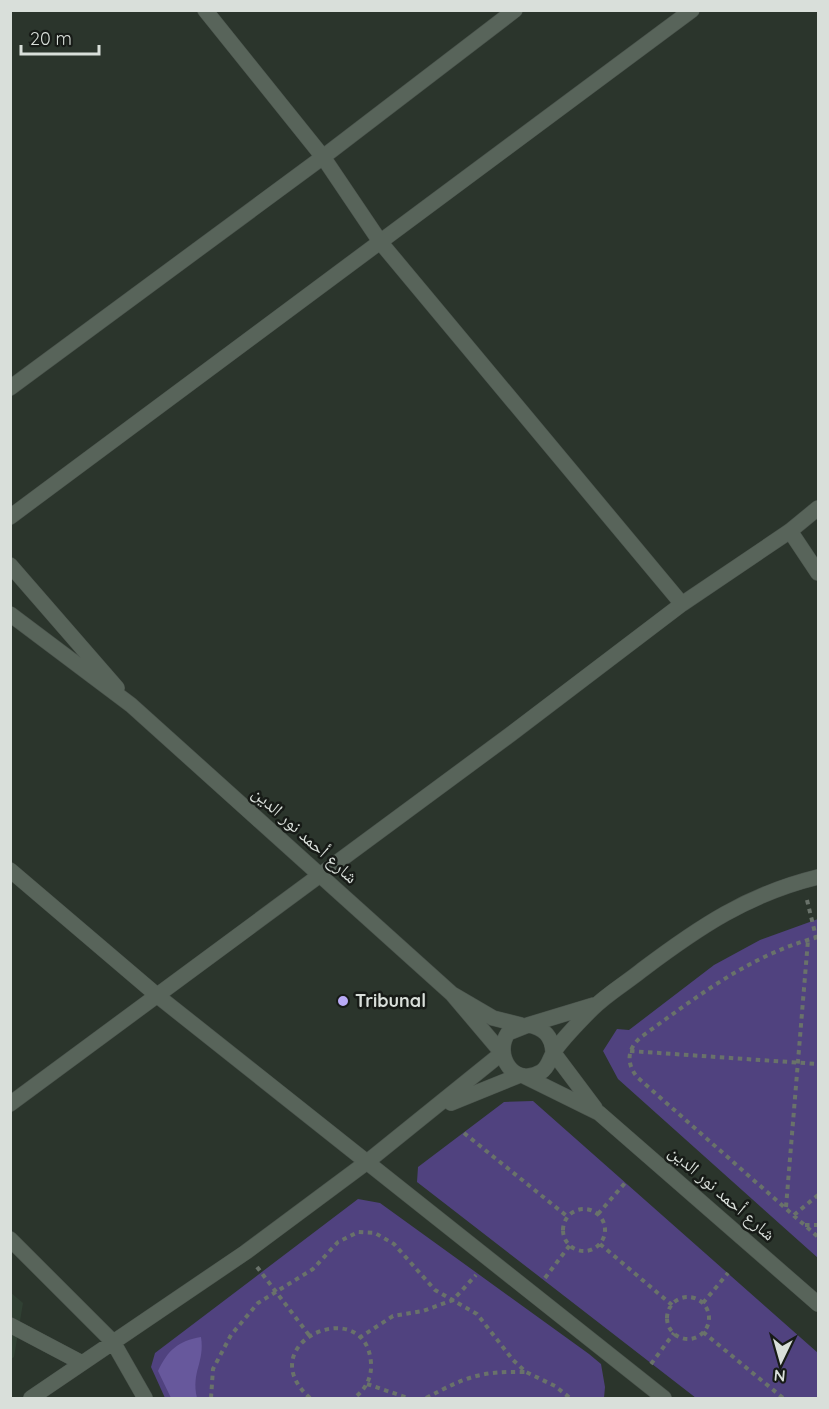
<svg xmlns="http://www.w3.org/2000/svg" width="829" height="1409" viewBox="0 0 829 1409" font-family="Quicksand,'Noto Naskh Arabic',sans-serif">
<rect width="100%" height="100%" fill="#2b352c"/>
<path fill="#304033" d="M 10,1292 L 23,1303 L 14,1357 L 11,1359 Z"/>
<path fill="#50427f" d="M 818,919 L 818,1258 L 618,1079 L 603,1051 L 617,1029 L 629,1030 L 714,965 L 760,940 Z
M 533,1101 L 818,1353 L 818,1398 L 696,1398 L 417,1182 L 418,1167 L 504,1102 Z
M 358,1199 L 380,1203 L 589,1354 L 601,1364 L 605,1387 L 604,1398 L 165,1398 L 151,1367 L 155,1353 Z"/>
<path fill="#67589c" d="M 201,1337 C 205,1363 191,1371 197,1398 L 171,1398 L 158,1371 C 168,1350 178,1341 201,1337 Z"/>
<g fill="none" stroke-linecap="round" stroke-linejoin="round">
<defs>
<path id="minor" d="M 205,10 L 323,157 L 381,243 L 682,604
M 10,388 L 323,157 L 515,10
M 10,517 L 692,10
M 790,531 L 818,573
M 10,565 L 117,688
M 10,614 L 131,705 L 452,994 L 493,1018 L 521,1025
M 10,870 L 159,997 L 664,1398
M 528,1025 L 594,1005
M 553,1052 C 552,1036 544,1028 528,1025 L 508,1033 C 493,1055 514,1088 541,1072 C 550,1066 549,1058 555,1050 C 566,1035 579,1022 592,1009 C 607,994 626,983 642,970 C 699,927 748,894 818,877
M 553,1052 L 595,1108
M 524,1076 L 599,1113 L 818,1304
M 451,1103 L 520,1075
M 10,1104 L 511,734 L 682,604 L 790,531 L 818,508
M 10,1239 L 113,1342 L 145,1398
M 10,1325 L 82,1363
M 31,1398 L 246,1252 L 367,1162 L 502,1053 L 452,994"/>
</defs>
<use href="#minor" stroke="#4a534c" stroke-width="16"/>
<path stroke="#69726a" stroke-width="4" stroke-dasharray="4.5 4.5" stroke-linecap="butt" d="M 807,900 L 816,937
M 818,937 C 750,955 698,996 641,1037 C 627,1049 626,1063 637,1077 L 818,1237
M 630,1051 L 818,1064
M 464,1133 L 568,1217
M 786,1207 L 808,940
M563 1230a21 21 0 1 1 42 0a21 21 0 1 1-42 0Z
M 598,1214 L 625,1183
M 794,1215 L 818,1195
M 805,1225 L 818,1225
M 600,1244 L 672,1305
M 257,1267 L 309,1335
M 545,1278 L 570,1245
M667 1318a21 21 0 1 1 42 0a21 21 0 1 1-42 0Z
M 703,1303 L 728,1273
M 703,1332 L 783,1398
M 359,1338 L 393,1316 L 423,1311 L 453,1300 L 476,1275
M 651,1364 L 674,1333
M 367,1384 L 408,1398
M 211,1398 L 213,1369 L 231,1335 L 258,1303 L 313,1269 L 338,1242 L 358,1232 L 375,1233 L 394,1244 L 435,1290 L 477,1314 L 513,1360 L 526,1372 L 555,1386 L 570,1398
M 310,1398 C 248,1343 366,1292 371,1363 C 372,1378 365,1390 354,1398
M 426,1398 C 466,1377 480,1371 525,1372"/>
<use href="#minor" stroke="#58645a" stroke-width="15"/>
</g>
<circle fill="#b9abf7" stroke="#171b17" stroke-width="2" cx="343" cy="1001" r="6"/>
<g text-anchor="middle" stroke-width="5" stroke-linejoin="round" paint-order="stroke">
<g font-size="18" fill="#d9dfda" stroke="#171b17">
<text transform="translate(305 835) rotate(42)" y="6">شارع أحمد نور الدين</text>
<text transform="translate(722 1193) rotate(41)" y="6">شارع أحمد نور الدين</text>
</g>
<g font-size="18" font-weight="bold" fill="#d9dfda" stroke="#171b17" text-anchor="start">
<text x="355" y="1007">Tribunal</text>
</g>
</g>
<rect width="829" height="1409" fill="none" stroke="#d9dfda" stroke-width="24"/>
<g transform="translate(781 1361) rotate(185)" stroke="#171b17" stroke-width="4.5" paint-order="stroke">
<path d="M0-4.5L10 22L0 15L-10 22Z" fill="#d9dfda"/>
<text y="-9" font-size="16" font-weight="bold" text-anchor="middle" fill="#d9dfda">N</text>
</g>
<path d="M21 45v9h78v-9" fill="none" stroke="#d9dfda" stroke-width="3"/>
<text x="30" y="45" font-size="18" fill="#d9dfda" stroke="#171b17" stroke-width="4.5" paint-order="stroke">20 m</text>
</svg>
